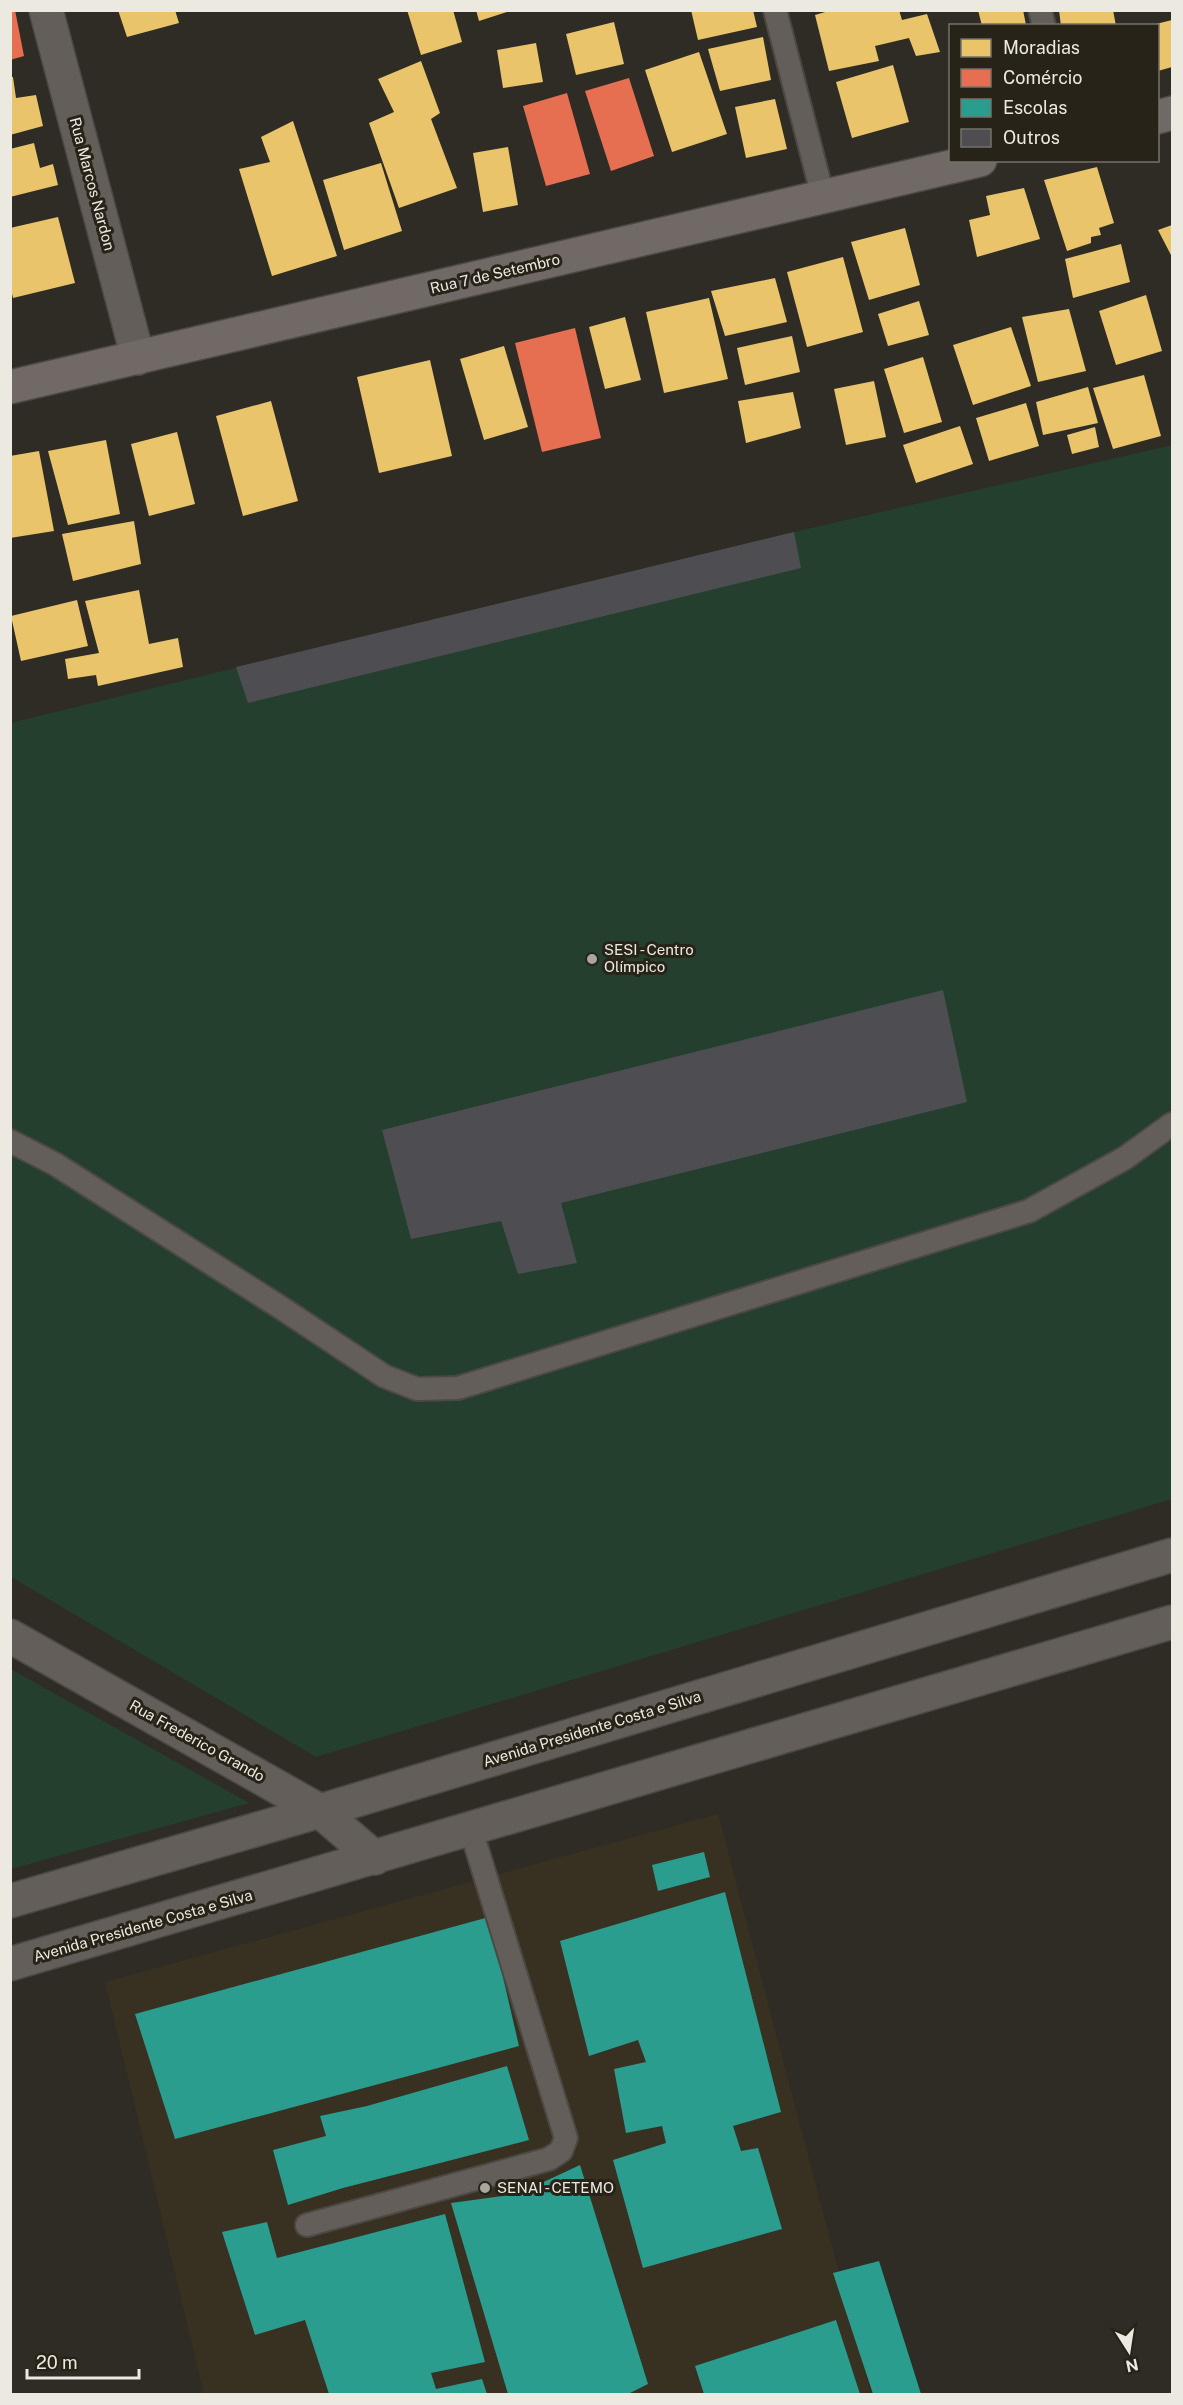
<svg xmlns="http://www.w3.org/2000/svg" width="1183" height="2405" viewBox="0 0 1183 2405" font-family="'Public Sans',sans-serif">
<rect width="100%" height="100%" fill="#2e2c25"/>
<path fill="#383121" d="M 718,1814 L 871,2394 L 204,2394 L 105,1982 Z"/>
<path fill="#243f2d" d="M 1172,445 L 1172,1499 L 316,1757 L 11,1577 L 10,723 L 794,532 Z
M 11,1669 L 249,1803 L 11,1869 Z"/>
<path fill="#e9c46a" d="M 118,10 L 175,10 L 179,23 L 127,37 Z
M 407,10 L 453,10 L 462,42 L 421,55 Z
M 476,10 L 510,10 L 510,11 L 479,21 Z
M 691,10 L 753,10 L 757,27 L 698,40 Z
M 832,10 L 899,10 L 902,20 L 927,14 L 940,52 L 916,56 L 909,38 L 875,46 L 879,61 L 829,71 L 815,15 Z
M 978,10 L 1023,10 L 1026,25 L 982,26 Z
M 1059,10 L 1113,10 L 1116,26 L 1061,26 Z
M 1172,20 L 1172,67 L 1158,71 L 1158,26 L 1152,25 Z
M 614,22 L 624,64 L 576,75 L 566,34 Z
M 763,37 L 771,80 L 720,91 L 708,49 Z
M 536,43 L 543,82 L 503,88 L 497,50 Z
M 699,52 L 727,134 L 672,152 L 645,70 Z
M 421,61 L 440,113 L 431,119 L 457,188 L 399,208 L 369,123 L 394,112 L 378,79 Z
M 893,65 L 909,122 L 852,138 L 836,82 Z
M 10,77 L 13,77 L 16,98 L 36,95 L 43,126 L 10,135 Z
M 775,99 L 787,149 L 746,158 L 735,107 Z
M 293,121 L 337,256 L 272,276 L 239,169 L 270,162 L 261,137 Z
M 34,143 L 40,168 L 53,164 L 58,185 L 10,197 L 10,149 Z
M 508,147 L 518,205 L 483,212 L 473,153 Z
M 381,163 L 402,231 L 344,250 L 323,180 Z
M 1097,167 L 1114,223 L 1099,228 L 1101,235 L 1091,237 L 1091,243 L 1067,251 L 1044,180 Z
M 1024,188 L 1040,239 L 977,257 L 969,220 L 990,215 L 986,196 Z
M 58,217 L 75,283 L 13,298 L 10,285 L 10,228 Z
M 1172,225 L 1172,257 L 1158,230 Z
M 905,228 L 920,285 L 869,300 L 851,242 Z
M 1121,244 L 1130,282 L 1073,298 L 1065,259 Z
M 843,257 L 863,332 L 807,347 L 787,272 Z
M 775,278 L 787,322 L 725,336 L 711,291 Z
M 1146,295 L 1162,351 L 1116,365 L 1099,311 Z
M 709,298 L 728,379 L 664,393 L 646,312 Z
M 919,301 L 929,335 L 888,346 L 878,314 Z
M 1069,309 L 1086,371 L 1038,382 L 1022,317 Z
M 625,317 L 641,380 L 605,389 L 589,327 Z
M 1011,327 L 1031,386 L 973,405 L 953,345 Z
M 792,336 L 800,372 L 745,385 L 737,348 Z
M 504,346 L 528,427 L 484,440 L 460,359 Z
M 923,357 L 942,422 L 904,433 L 884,369 Z
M 430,360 L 452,456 L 379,473 L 357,377 Z
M 1144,375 L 1161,436 L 1113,449 L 1093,388 Z
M 874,381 L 886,437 L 846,445 L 834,389 Z
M 1088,387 L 1098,423 L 1043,435 L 1036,402 Z
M 793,392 L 801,428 L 746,443 L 738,401 Z
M 271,401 L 298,501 L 243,516 L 216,416 Z
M 1026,403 L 1039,446 L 989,461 L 976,418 Z
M 960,426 L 973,464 L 916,483 L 903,445 Z
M 1095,427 L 1099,447 L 1072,454 L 1067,435 Z
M 177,432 L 195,504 L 149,516 L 131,444 Z
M 106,440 L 120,514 L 68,525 L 48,451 Z
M 39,451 L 54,531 L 10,538 L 10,456 Z
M 134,521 L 141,564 L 73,581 L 62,534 Z
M 139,590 L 149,644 L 178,638 L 183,667 L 98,686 L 96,675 L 68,679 L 65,659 L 99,653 L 85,601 Z
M 77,600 L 88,646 L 21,661 L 11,616 Z"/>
<path fill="#e76f51" d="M 10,10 L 15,10 L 24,56 L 10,60 Z
M 629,78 L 654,156 L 611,171 L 585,91 Z
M 567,93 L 590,174 L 546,186 L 523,106 Z
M 575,328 L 601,438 L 542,452 L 515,343 Z"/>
<path fill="#2a9d8f" d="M 704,1852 L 710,1877 L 658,1891 L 652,1865 Z
M 725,1892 L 781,2112 L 733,2126 L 741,2151 L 758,2148 L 782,2229 L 643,2268 L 613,2160 L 666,2143 L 662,2126 L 626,2133 L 614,2069 L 646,2062 L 638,2040 L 589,2056 L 560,1941 Z
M 489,1917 L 519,2046 L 175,2139 L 135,2014 Z
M 507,2066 L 529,2140 L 343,2188 L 288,2205 L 273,2150 L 326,2136 L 320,2116 L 367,2106 Z
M 580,2165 L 648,2384 L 628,2394 L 508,2394 L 451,2203 L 518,2194 Z
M 445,2214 L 485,2362 L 431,2373 L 436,2389 L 482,2379 L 487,2394 L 329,2394 L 305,2320 L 255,2335 L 222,2232 L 267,2222 L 277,2258 Z
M 879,2261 L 921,2394 L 873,2394 L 833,2273 Z
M 836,2320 L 860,2394 L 704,2394 L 695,2366 Z"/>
<path fill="#4e4e52" d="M 794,532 L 801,568 L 248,703 L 236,667 Z
M 943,990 L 967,1102 L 561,1203 L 577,1263 L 518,1274 L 501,1221 L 411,1239 L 382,1130 Z"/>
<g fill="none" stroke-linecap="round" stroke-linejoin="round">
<defs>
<path id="lane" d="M 775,10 L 823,197
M 1040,10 L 1044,26
M 10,1141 L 55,1164 L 283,1309 L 384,1376 L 417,1389 L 458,1388 L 1029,1211 L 1125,1158 L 1172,1124
M 307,2225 L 549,2159 L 561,2151 L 566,2138 L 471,1830"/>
<path id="street" d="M 46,10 L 138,358
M 10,1636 L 320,1811 L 375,1858
M 10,1901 L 320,1811 L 1172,1555
M 10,1964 L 1172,1622"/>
<path id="secondary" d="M 1158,117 L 1172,113
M 10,387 L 980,160"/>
</defs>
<use href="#lane" stroke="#4c4944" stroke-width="26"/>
<use href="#street" stroke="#4c4944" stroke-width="36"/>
<use href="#secondary" stroke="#4c4944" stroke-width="36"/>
<use href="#lane" stroke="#645e5b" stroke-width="22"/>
<use href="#street" stroke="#645e5b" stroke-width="33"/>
<use href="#secondary" stroke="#706966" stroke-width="33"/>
</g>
<g fill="#aaa79f" stroke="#282318" stroke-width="2">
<circle cx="592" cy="959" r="6"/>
<circle cx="485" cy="2188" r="6"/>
</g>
<g text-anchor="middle" stroke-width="6" stroke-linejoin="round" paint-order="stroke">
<g font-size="15" fill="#ece9e1" stroke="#282318">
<text transform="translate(92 184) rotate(75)" y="5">Rua Marcos Nardon</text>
<text transform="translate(495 274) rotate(-13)" y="5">Rua 7 de Setembro</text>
<text transform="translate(592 1729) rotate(-17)" y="5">Avenida Presidente Costa e Silva</text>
<text transform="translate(197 1741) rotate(29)" y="5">Rua Frederico Grando</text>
<text transform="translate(143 1926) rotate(-16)" y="5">Avenida Presidente Costa e Silva</text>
</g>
<g font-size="15" fill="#ece9e1" stroke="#282318" text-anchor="start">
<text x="604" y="955">SESI - Centro<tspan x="604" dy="17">Olímpico</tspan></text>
<text x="497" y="2193">SENAI - CETEMO</text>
</g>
</g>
<rect width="1183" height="2405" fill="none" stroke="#ece9e1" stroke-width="24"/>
<rect x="949" y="24" width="210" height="138" fill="#282318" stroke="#767268" stroke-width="1.5"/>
<rect x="961" y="39" width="30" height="18" fill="#e9c46a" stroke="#767268" stroke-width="1.5"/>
<text x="1003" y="54" font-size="18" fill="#ece9e1">Moradias</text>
<rect x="961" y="69" width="30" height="18" fill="#e76f51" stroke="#767268" stroke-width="1.5"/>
<text x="1003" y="84" font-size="18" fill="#ece9e1">Comércio</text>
<rect x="961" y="99" width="30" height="18" fill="#2a9d8f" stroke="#767268" stroke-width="1.5"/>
<text x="1003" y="114" font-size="18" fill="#ece9e1">Escolas</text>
<rect x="961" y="129" width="30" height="18" fill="#4e4e52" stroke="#767268" stroke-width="1.5"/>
<text x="1003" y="144" font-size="18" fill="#ece9e1">Outros</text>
<g transform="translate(1129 2351) rotate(168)" stroke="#282318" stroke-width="4.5" paint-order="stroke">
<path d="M0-4.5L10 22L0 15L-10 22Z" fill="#ece9e1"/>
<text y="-9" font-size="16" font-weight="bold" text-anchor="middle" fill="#ece9e1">N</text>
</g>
<path d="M27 2369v9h112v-9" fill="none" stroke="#ece9e1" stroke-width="3"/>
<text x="36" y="2369" font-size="18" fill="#ece9e1" stroke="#282318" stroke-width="4.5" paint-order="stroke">20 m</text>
</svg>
